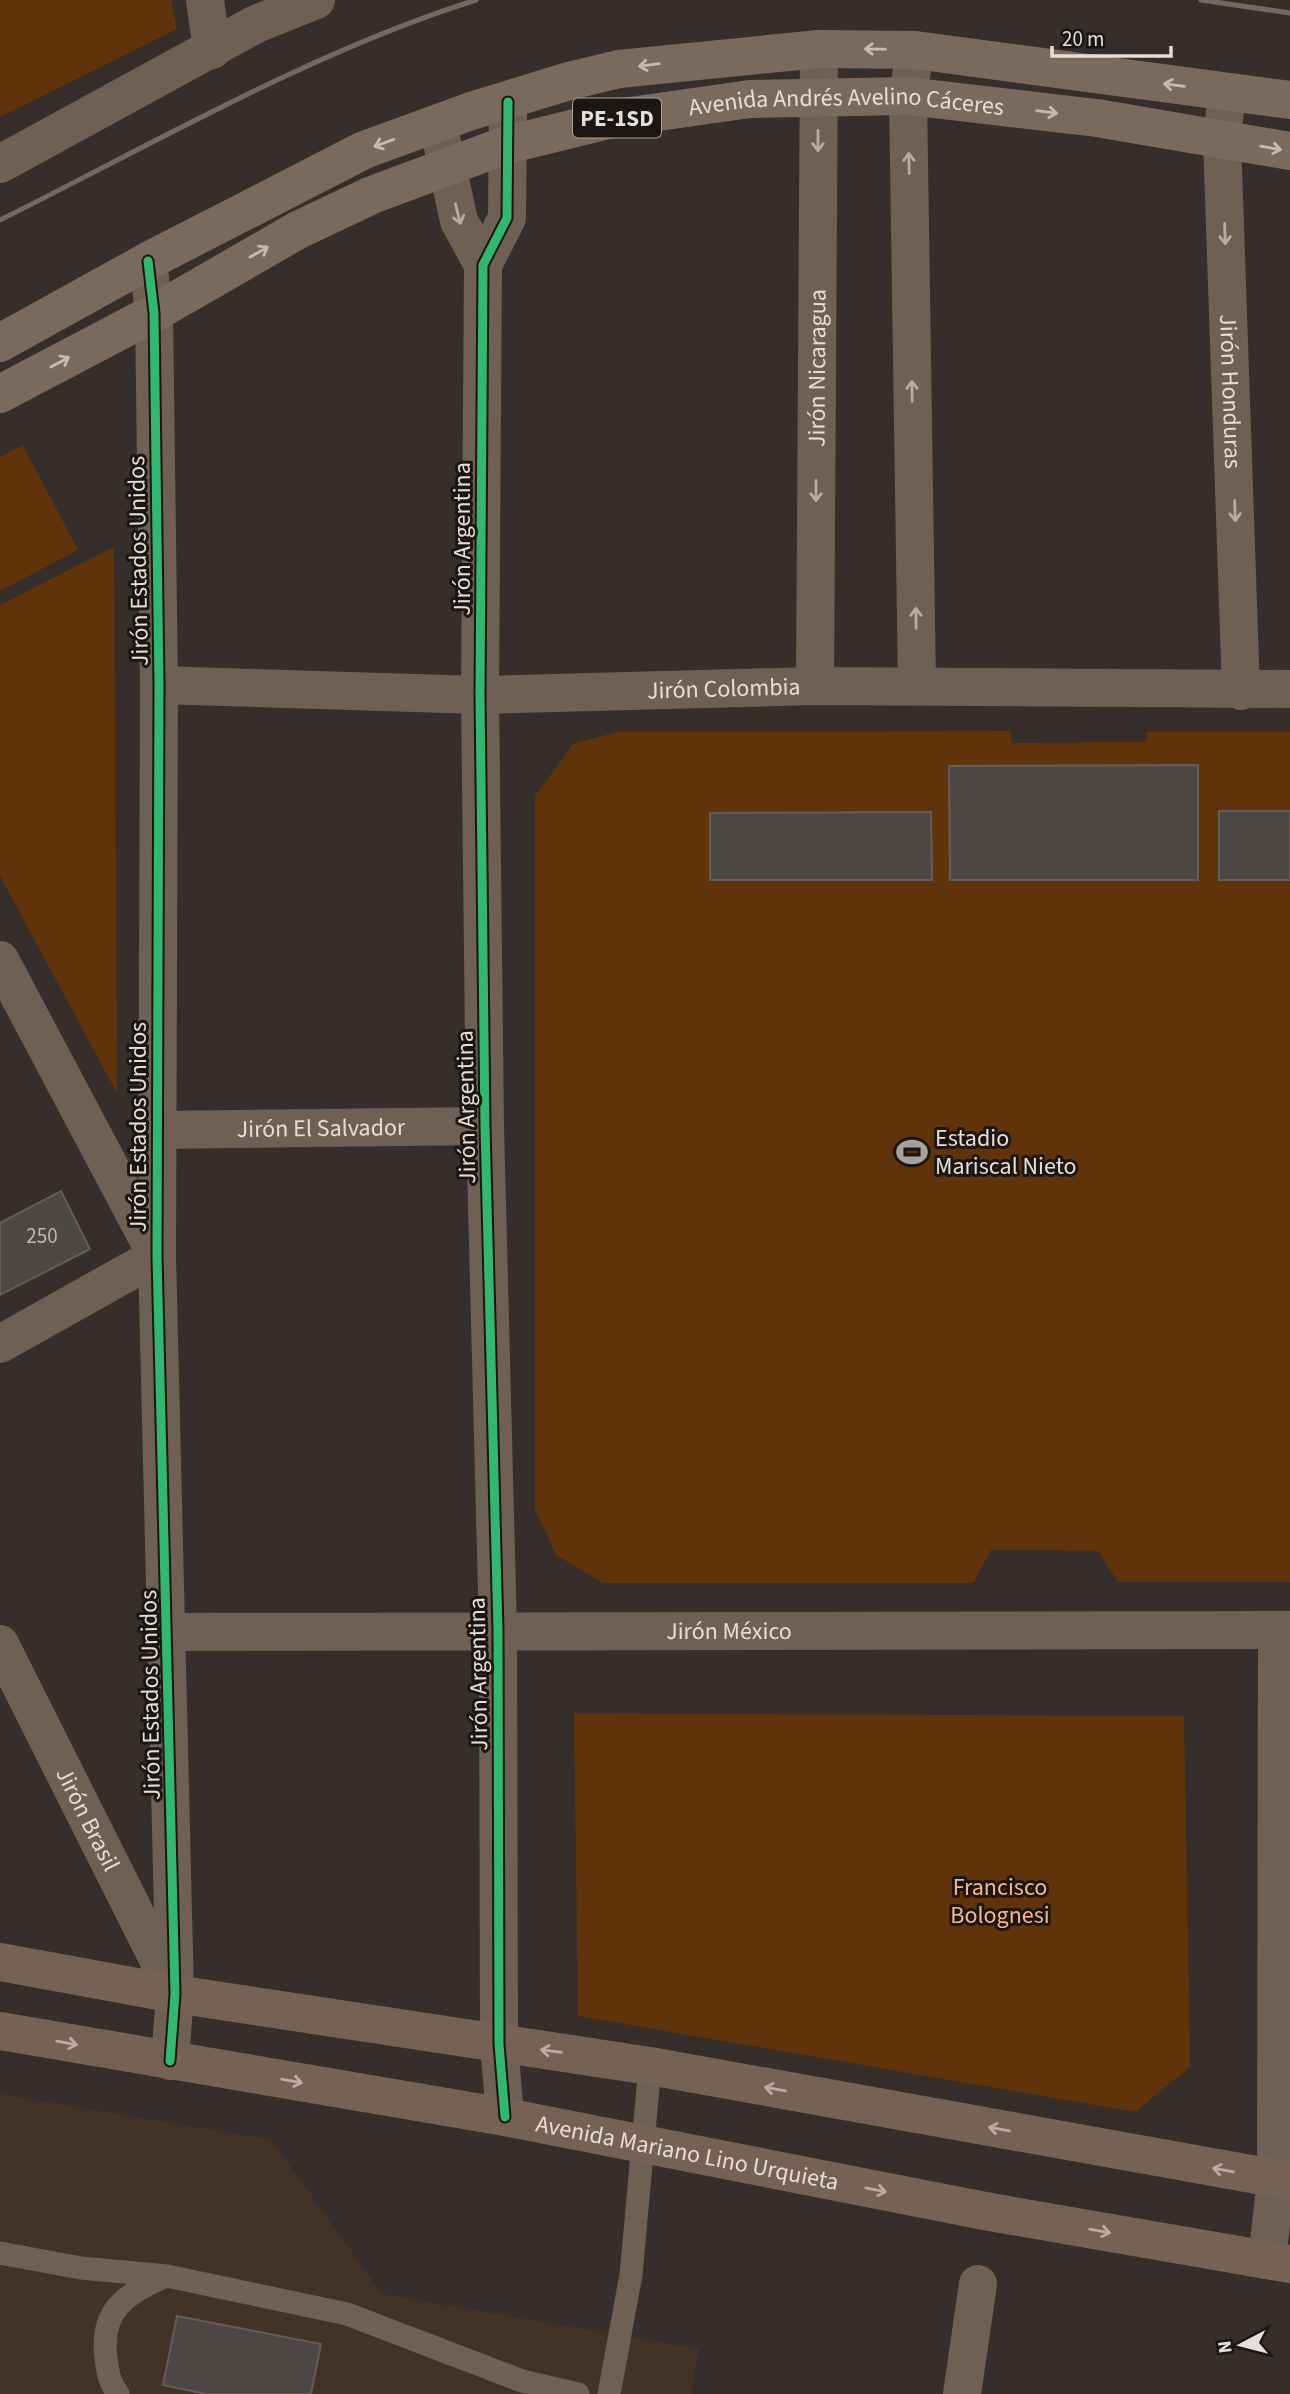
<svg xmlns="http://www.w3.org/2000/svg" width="1290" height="2394" viewBox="0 0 1290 2394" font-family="'Source Sans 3',sans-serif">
<rect width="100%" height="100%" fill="#352e2a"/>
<path fill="#433227" d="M 0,2094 L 272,2140 L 382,2294 L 699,2349 L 691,2394 L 0,2394 Z"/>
<path fill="#60330b" d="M 0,0 L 171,0 L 177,29 L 0,117 Z
M 23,445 L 78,550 L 0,591 L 0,457 Z
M 114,547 L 117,1093 L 0,876 L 0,605 Z
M 1010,731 L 1012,743 L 1146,742 L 1147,732 L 1290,732 L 1290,1582 L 1118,1582 L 1098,1551 L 991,1550 L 973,1583 L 603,1583 L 556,1555 L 535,1509 L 535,796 L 574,743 L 618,732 Z
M 574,1713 L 1184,1716 L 1190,2067 L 1135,2112 L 578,2016 Z"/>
<path fill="#4c4744" stroke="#635d59" stroke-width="2" d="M 1198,765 L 1198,880 L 950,880 L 949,766 Z
M 1219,811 L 1290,811 L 1290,880 L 1219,880 Z
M 931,812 L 932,880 L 710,880 L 710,813 Z
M 61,1191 L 90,1249 L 0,1295 L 0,1223 Z
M 177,2316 L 321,2344 L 311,2394 L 206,2394 L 163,2385 Z"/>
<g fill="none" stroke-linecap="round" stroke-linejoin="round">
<path stroke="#6f6056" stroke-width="23" d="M 0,2253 L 81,2268 L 167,2276 L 347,2314 L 522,2381 L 578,2394
M 118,2394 C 109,2382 108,2373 106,2358 C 100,2311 125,2294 164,2277
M 609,2394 L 631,2275 L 650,2066"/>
<g stroke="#6f6056" stroke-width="38">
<path d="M 205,0 L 212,50"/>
<path d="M 915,50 L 908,96 L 917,686"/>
<path id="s1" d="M 1227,93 L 1222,139 L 1241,691"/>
<path d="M 438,124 L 459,221 L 483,265"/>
<path d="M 0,164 L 256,24 L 316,0"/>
<path d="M 148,261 L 154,313 L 159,685 L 157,1256 L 175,1994 L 170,2061"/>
<path id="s2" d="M 159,685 L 480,695 L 815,686 L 1290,689"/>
<path id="s3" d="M 815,686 L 819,49"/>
<path d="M 0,960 L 157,1256 L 0,1344"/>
<path id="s4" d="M 158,1130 L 485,1126"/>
<path id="s5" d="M 169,1632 L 1290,1630"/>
<path id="s6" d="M 0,1644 L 170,1983"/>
<path d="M 505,2117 L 499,2044 L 498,1631 L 485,1126 L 480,695 L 483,265 L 507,218 L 508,102"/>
<path d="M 1267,2260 L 1276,2179 L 1277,1631"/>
<path d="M 962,2394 L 978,2284"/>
</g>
<g stroke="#766254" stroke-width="38">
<path d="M 0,1962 L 175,1994 L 650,2066 L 1290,2181"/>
<path id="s7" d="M 0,2031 L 505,2117 L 990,2212 L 1290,2264"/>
</g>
<g stroke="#7a6a5d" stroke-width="38">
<path d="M 0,343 L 148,261 L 364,150 L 471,111 L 569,81 L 619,69 L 819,49 L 915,50 L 1290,100"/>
<path id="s8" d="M 0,394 L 154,313 L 298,230 L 372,195 L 506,145 L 616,118 L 750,99 L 908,96 L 1097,118 L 1290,151"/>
</g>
<path stroke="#746961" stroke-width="5" d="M 1201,0 L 1290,13
M 0,220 C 153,144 313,51 476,0"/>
<defs>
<path id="cycleway" d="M 148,261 L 154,313 L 159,685 L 157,1256 L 175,1994 L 170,2061
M 505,2117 L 499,2044 L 498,1631 L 485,1126 L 480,695 L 483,265 L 507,218 L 508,102"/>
</defs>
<use href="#cycleway" stroke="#1c1613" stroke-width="13"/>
<use href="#cycleway" stroke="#33b770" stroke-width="9"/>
</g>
<defs><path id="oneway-shaft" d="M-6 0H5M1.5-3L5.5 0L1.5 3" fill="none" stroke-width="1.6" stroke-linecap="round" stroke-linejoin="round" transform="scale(1.75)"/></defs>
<g stroke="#c6bbb4">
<use href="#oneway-shaft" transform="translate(875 49) rotate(-179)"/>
<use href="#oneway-shaft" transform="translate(649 65) rotate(172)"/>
<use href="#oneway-shaft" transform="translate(1174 85) rotate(-172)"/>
<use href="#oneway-shaft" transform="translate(1047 112) rotate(8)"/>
<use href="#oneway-shaft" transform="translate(384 143) rotate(160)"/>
<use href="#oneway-shaft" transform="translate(1271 148) rotate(10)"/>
<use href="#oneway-shaft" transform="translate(259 252) rotate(-30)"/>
<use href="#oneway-shaft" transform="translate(60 362) rotate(-28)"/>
</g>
<g stroke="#b6aca5">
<use href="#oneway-shaft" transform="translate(818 141) rotate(90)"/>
<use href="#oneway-shaft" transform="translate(909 163) rotate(-91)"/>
<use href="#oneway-shaft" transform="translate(458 214) rotate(76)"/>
<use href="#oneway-shaft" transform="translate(1225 234) rotate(88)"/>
<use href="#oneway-shaft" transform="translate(912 391) rotate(-91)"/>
<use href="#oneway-shaft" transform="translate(816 491) rotate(90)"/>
<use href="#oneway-shaft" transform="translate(1235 511) rotate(88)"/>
<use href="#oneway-shaft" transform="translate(916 618) rotate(-91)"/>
</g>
<g stroke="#b9aca4">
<use href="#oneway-shaft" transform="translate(67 2043) rotate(10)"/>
<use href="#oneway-shaft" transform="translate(551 2051) rotate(-172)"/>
<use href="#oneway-shaft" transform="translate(292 2081) rotate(10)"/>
<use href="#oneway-shaft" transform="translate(775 2089) rotate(-170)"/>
<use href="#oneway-shaft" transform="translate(999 2129) rotate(-170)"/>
<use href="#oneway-shaft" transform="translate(1223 2170) rotate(-170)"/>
<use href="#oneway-shaft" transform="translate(876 2190) rotate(11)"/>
<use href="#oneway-shaft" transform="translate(1100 2231) rotate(10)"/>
</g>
<defs>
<symbol id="stadium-bare" viewBox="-9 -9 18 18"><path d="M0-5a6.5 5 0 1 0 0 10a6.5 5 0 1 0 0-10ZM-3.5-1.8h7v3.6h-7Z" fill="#a8a09c" stroke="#1c1613" stroke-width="2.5" paint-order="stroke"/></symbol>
</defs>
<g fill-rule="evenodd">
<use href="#stadium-bare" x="890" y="1130" width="44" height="44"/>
</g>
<g text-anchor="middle" stroke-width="6" stroke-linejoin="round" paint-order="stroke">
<g font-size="21" fill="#c0b8b4">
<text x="42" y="1243">250</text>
</g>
<rect fill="#1c1613" stroke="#a9a29e" stroke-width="2" x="573" y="98.5" width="88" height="39" rx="5"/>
<g font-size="23" font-weight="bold" fill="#e6ded9">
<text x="617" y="126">PE-1SD</text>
</g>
<g font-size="24" fill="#e6ded9" stroke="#1c1613">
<text dy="8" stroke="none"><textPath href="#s8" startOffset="910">Avenida Andrés Avelino Cáceres</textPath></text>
<text dy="8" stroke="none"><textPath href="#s3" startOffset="318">Jirón Nicaragua</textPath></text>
<text dy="8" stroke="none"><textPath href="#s1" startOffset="299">Jirón Honduras</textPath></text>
<text transform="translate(462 539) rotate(-90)" y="8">Jirón Argentina</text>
<text transform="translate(138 561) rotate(-91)" y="8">Jirón Estados Unidos</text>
<text dy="8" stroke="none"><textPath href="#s2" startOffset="565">Jirón Colombia</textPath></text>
<text transform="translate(466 1107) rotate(-91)" y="8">Jirón Argentina</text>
<text transform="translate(138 1127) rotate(-90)" y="8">Jirón Estados Unidos</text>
<text dy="8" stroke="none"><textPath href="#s4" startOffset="163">Jirón El Salvador</textPath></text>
<text dy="8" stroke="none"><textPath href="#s5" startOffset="560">Jirón México</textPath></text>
<text transform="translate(478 1674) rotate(-91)" y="8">Jirón Argentina</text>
<text transform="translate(150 1695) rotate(-91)" y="8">Jirón Estados Unidos</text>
<text dy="8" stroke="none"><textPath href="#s6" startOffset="196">Jirón Brasil</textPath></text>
<text dy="8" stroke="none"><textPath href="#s7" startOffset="698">Avenida Mariano Lino Urquieta</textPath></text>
</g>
<g font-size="24" fill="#e6ded9" stroke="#1c1613" text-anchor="start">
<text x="935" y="1146">Estadio<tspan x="935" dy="28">Mariscal Nieto</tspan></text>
</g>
<g font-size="24" fill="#f7b88e" stroke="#1c1613">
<text x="1000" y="1895">Francisco<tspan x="1000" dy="28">Bolognesi</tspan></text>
</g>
</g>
<g transform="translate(1241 2345) rotate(263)" stroke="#1c1613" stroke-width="5" paint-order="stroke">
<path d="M0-5L12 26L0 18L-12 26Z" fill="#e6ded9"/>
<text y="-10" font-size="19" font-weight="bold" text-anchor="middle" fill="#e6ded9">N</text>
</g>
<path d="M1052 46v10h119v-10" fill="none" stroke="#e6ded9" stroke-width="3.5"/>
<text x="1062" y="46" font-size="21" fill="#e6ded9" stroke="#1c1613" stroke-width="5" paint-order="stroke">20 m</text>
</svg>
